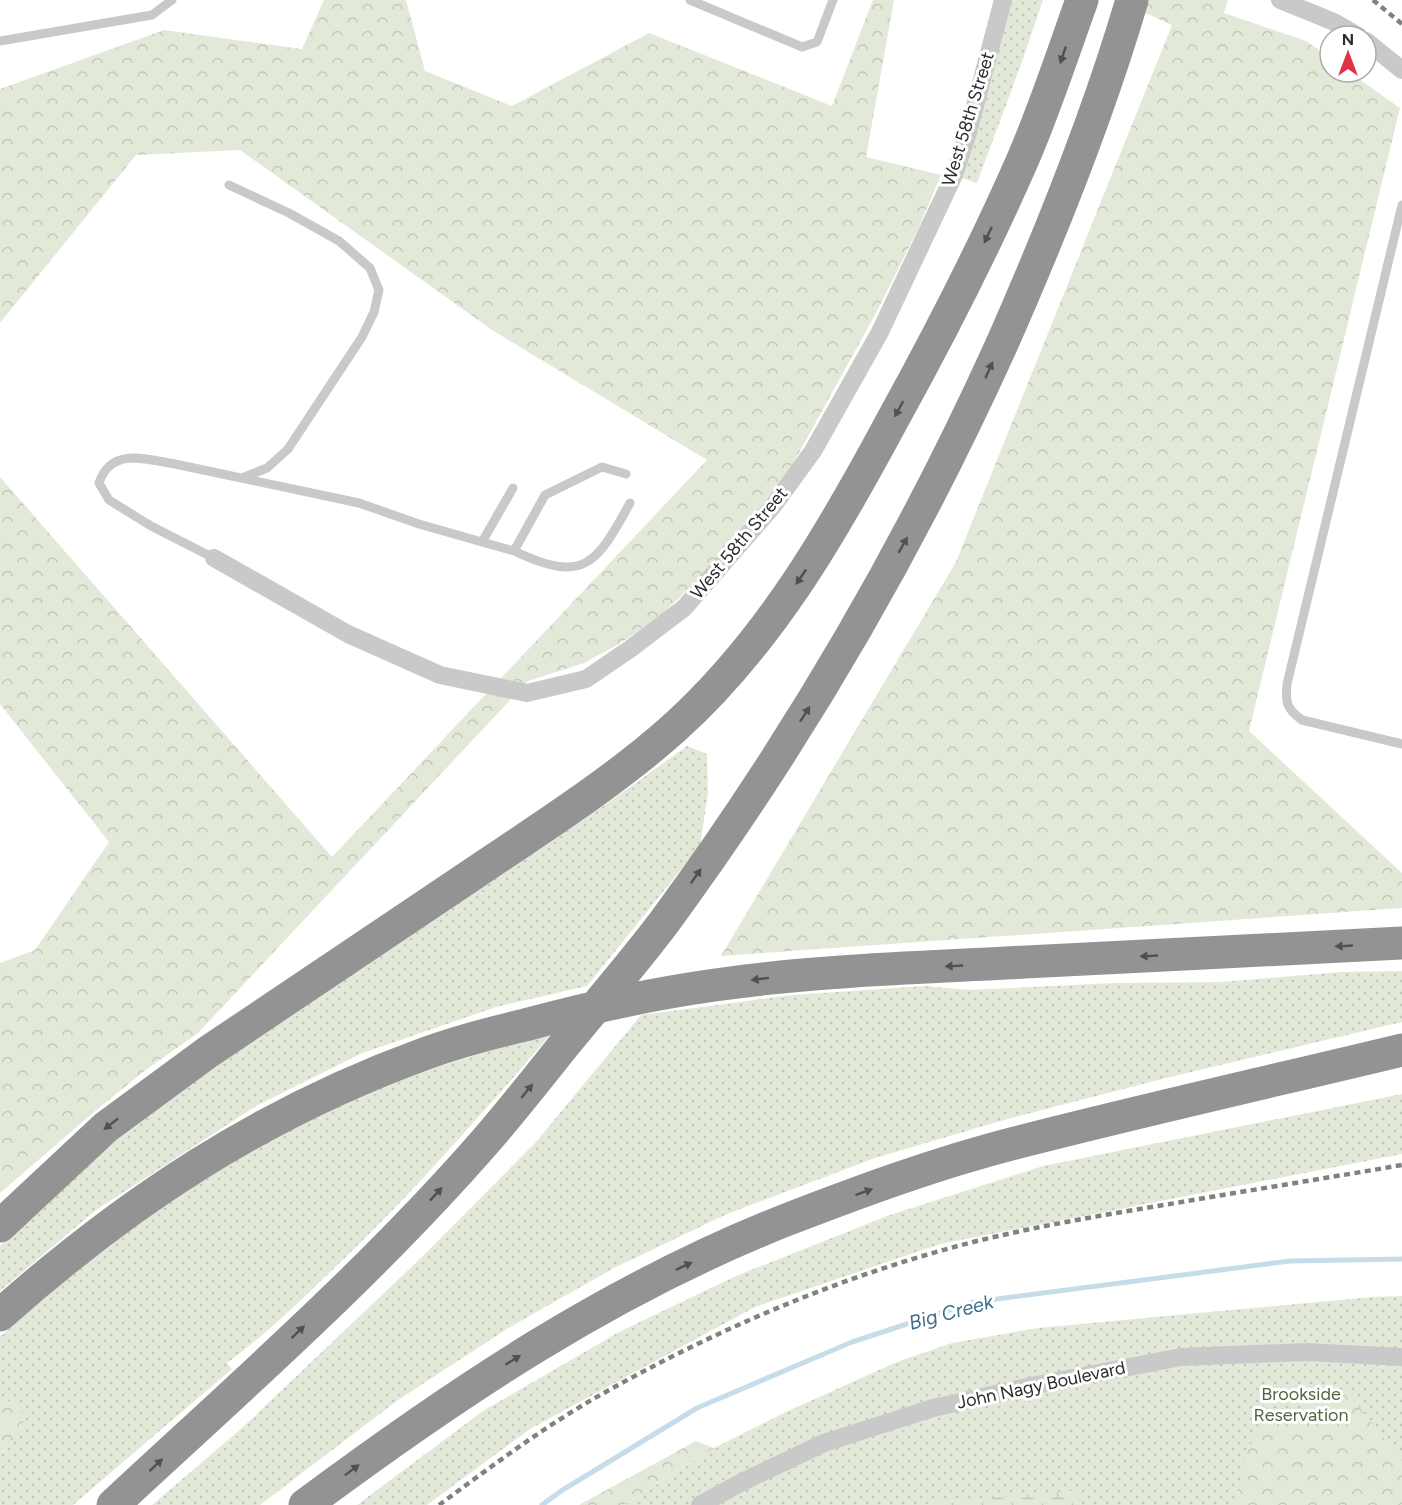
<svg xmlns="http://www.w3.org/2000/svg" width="1402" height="1505" viewBox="0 0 1402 1505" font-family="Figtree,sans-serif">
<defs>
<pattern id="grass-dots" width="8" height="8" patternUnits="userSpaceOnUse" patternTransform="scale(1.5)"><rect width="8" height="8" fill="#e3e9d9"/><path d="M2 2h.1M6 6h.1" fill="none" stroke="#c3c8ba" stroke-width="1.8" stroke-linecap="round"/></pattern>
<pattern id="forest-crowns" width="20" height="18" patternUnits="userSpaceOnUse" patternTransform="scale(1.5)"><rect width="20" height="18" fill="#e3e9d9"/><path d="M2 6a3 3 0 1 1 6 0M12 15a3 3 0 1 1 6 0" fill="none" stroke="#c3c8ba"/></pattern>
<pattern id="wetland-marsh" width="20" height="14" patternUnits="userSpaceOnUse" patternTransform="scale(1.5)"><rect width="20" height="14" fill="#e3e9d9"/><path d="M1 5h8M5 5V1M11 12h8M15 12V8" fill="none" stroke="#c3c8ba"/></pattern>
</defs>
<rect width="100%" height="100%" fill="#fff"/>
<path fill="url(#grass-dots)" d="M 1010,0 L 1043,0 L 1023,59 L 977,183 L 962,178 Z
M 687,746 L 707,754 L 708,793 L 700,846 L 587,986 L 496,1007 L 360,1054 L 256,1106 L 96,1210 L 0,1291 L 0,1246 L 29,1215 L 152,1106 L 321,988 L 536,852 L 612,800 Z
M 1402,971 L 1402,1022 L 1166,1078 L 1011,1118 L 875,1158 L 727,1214 L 614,1268 L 510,1327 L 398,1400 L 260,1505 L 152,1505 L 242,1428 L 423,1256 L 536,1142 L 641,1015 L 793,995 L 925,986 L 969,990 L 1115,983 L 1221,982 L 1341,972 Z
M 551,1034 C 480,1116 409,1197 330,1272 C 297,1304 264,1336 227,1363 L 232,1369 L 73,1505 L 0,1505 L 0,1454 L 6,1451 L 2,1403 L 0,1406 L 0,1337 C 112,1236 237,1145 378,1089 C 434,1066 492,1050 551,1034 Z
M 1402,1094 L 1402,1154 L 940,1244 L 755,1307 L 530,1429 L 427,1505 L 357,1505 L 483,1411 L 619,1332 L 736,1276 L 887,1216 L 1043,1166 Z
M 1402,1296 L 1402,1505 L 624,1505 L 714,1448 L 788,1411 L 897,1362 L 952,1343 L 1038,1328 L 1373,1297 Z"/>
<path fill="url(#forest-crowns)" d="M 324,0 L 406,0 L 425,71 L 512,106 L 649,33 L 832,106 L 873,0 L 894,0 L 866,157 L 941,175 L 919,227 L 876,313 L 790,469 L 752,518 L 690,587 L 659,617 L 619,644 L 584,663 L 528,681 L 198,1033 L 143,1072 L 94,1112 L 0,1193 L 0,963 L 35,950 L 109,842 L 0,704 L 0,477 L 332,857 L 707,460 L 492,330 L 240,150 L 136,155 L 0,323 L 0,89 L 164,30 L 302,49 Z
M 1132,0 L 1228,0 L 1224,13 L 1306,41 L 1330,58 L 1330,72 L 1349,72 L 1400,108 L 1249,731 L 1402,873 L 1402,908 L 721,956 L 956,562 L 1172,25 L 1130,6 Z
M 1347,1392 L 1402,1461 L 1402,1505 L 1234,1505 L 1246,1454 L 1260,1425 Z
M 10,1401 C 35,1414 20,1444 0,1454 L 0,1406 L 2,1403 Z
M 696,1441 L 714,1448 L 624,1505 L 579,1505 Z"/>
<path fill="url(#wetland-marsh)" d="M 1082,1490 L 1075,1505 L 924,1505 L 929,1503 Z"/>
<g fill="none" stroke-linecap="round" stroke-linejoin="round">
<path stroke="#c6dde9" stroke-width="5" d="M 542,1505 L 561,1491 L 697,1408 L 852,1342 L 974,1302 L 1290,1261 L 1402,1259"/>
<path stroke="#c9c9c9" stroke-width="9" d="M 690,0 L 802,47 L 817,42 L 833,0
M 0,41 L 152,15 L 172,0
M 229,185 L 289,213 L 339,241 L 370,268 L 379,290 L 374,312 L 362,337 L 288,449 L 267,468 L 242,478
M 1402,205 L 1287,684 C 1285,703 1287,709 1302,720 L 1402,744
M 482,542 L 514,551 L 545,495 L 602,467 L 626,474
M 514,551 C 584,584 596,565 630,503
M 214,558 L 151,526 L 109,500 L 99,483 C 111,447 146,459 175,464 L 359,503 L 419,524 L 482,542 L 513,488"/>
<path stroke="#c9c9c9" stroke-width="18" d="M 1280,0 L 1334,22 L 1358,36
M 1366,41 L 1402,70
M 214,558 L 348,634 L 440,675 L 527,693 L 586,679 L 630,649 L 684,608 L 773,506 L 813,451 L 880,332 L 954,175 L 967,136 L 1003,0
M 700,1505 L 742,1482 L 824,1443 L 933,1408 L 1031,1386 L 1181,1357 L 1306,1352 L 1402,1357"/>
<path stroke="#939393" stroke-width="33" d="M 0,1226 L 106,1127 L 208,1052 C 297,993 385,933 473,874 C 541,828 611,784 673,729 C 769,643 833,531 893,419 C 940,334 984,248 1023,159 C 1045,108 1063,53 1082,0
M 0,1315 C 128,1201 262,1113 424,1054 C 457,1042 491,1033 525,1025 C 587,1008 651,994 715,985 C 811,971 909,968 1006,963 C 1138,956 1270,950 1402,943
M 113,1505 C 241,1386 375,1269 490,1136 C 514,1108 537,1079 560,1050 C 595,1007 632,965 665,921 C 797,741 909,549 1001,346 C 1051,233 1097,119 1132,0
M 305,1505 C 457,1392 609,1290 786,1220 C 861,1191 937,1163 1015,1143 C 1143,1110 1273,1081 1402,1050"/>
<path stroke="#818181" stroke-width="4.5" stroke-dasharray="6 4.5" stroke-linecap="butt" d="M 1373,0 L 1402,24
M 439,1505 C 492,1466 545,1426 602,1394 C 719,1328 846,1274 977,1241 C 1043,1225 1109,1214 1176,1203 C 1251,1190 1327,1178 1402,1165"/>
</g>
<defs><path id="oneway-solid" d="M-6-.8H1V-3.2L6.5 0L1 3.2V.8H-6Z" transform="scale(1.5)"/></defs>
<g fill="#505050">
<use href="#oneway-solid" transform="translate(1063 55) rotate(109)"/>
<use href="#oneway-solid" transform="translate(988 235) rotate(115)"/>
<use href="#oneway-solid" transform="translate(989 370) rotate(-66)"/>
<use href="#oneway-solid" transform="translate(899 409) rotate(118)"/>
<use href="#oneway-solid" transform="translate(903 545) rotate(-61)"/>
<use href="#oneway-solid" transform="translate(801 577) rotate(124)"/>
<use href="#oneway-solid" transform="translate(805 714) rotate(-57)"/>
<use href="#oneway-solid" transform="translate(696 876) rotate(-55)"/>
<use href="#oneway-solid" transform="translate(1344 946) rotate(177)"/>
<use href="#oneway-solid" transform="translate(1149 956) rotate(177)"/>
<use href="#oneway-solid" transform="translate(954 966) rotate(177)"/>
<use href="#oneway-solid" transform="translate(760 979) rotate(173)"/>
<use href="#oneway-solid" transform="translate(527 1091) rotate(-51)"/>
<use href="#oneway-solid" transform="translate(111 1124) rotate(142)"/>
<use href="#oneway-solid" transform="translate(864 1192) rotate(-20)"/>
<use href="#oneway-solid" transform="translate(436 1194) rotate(-47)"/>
<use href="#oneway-solid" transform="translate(684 1266) rotate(-25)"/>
<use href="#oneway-solid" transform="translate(298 1332) rotate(-44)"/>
<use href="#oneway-solid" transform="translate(513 1360) rotate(-32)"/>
<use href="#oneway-solid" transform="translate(156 1465) rotate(-43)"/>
<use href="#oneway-solid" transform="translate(352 1470) rotate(-37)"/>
</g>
<g text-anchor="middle" stroke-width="6" stroke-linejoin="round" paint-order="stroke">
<g font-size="18" fill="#2c2c2c" stroke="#fff">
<text transform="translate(968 119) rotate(-73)" y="6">West 58th Street</text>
<text transform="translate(739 543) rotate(-50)" y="6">West 58th Street</text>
<text transform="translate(1041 1385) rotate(-12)" y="6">John Nagy Boulevard</text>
</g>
<g font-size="18" fill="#50663b" stroke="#fff">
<text x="1301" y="1400">Brookside<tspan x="1301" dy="21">Reservation</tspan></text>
</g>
<g font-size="20" font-style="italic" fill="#3d6f8a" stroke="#fff">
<text transform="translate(951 1312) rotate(-15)" y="7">Big Creek</text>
</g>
</g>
<g transform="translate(1348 54)"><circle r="28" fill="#ffffff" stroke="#ababab" stroke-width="1.5"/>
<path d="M0-4.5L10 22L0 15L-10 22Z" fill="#df3245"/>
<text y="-9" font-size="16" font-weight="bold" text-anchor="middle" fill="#2c2c2c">N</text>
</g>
</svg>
